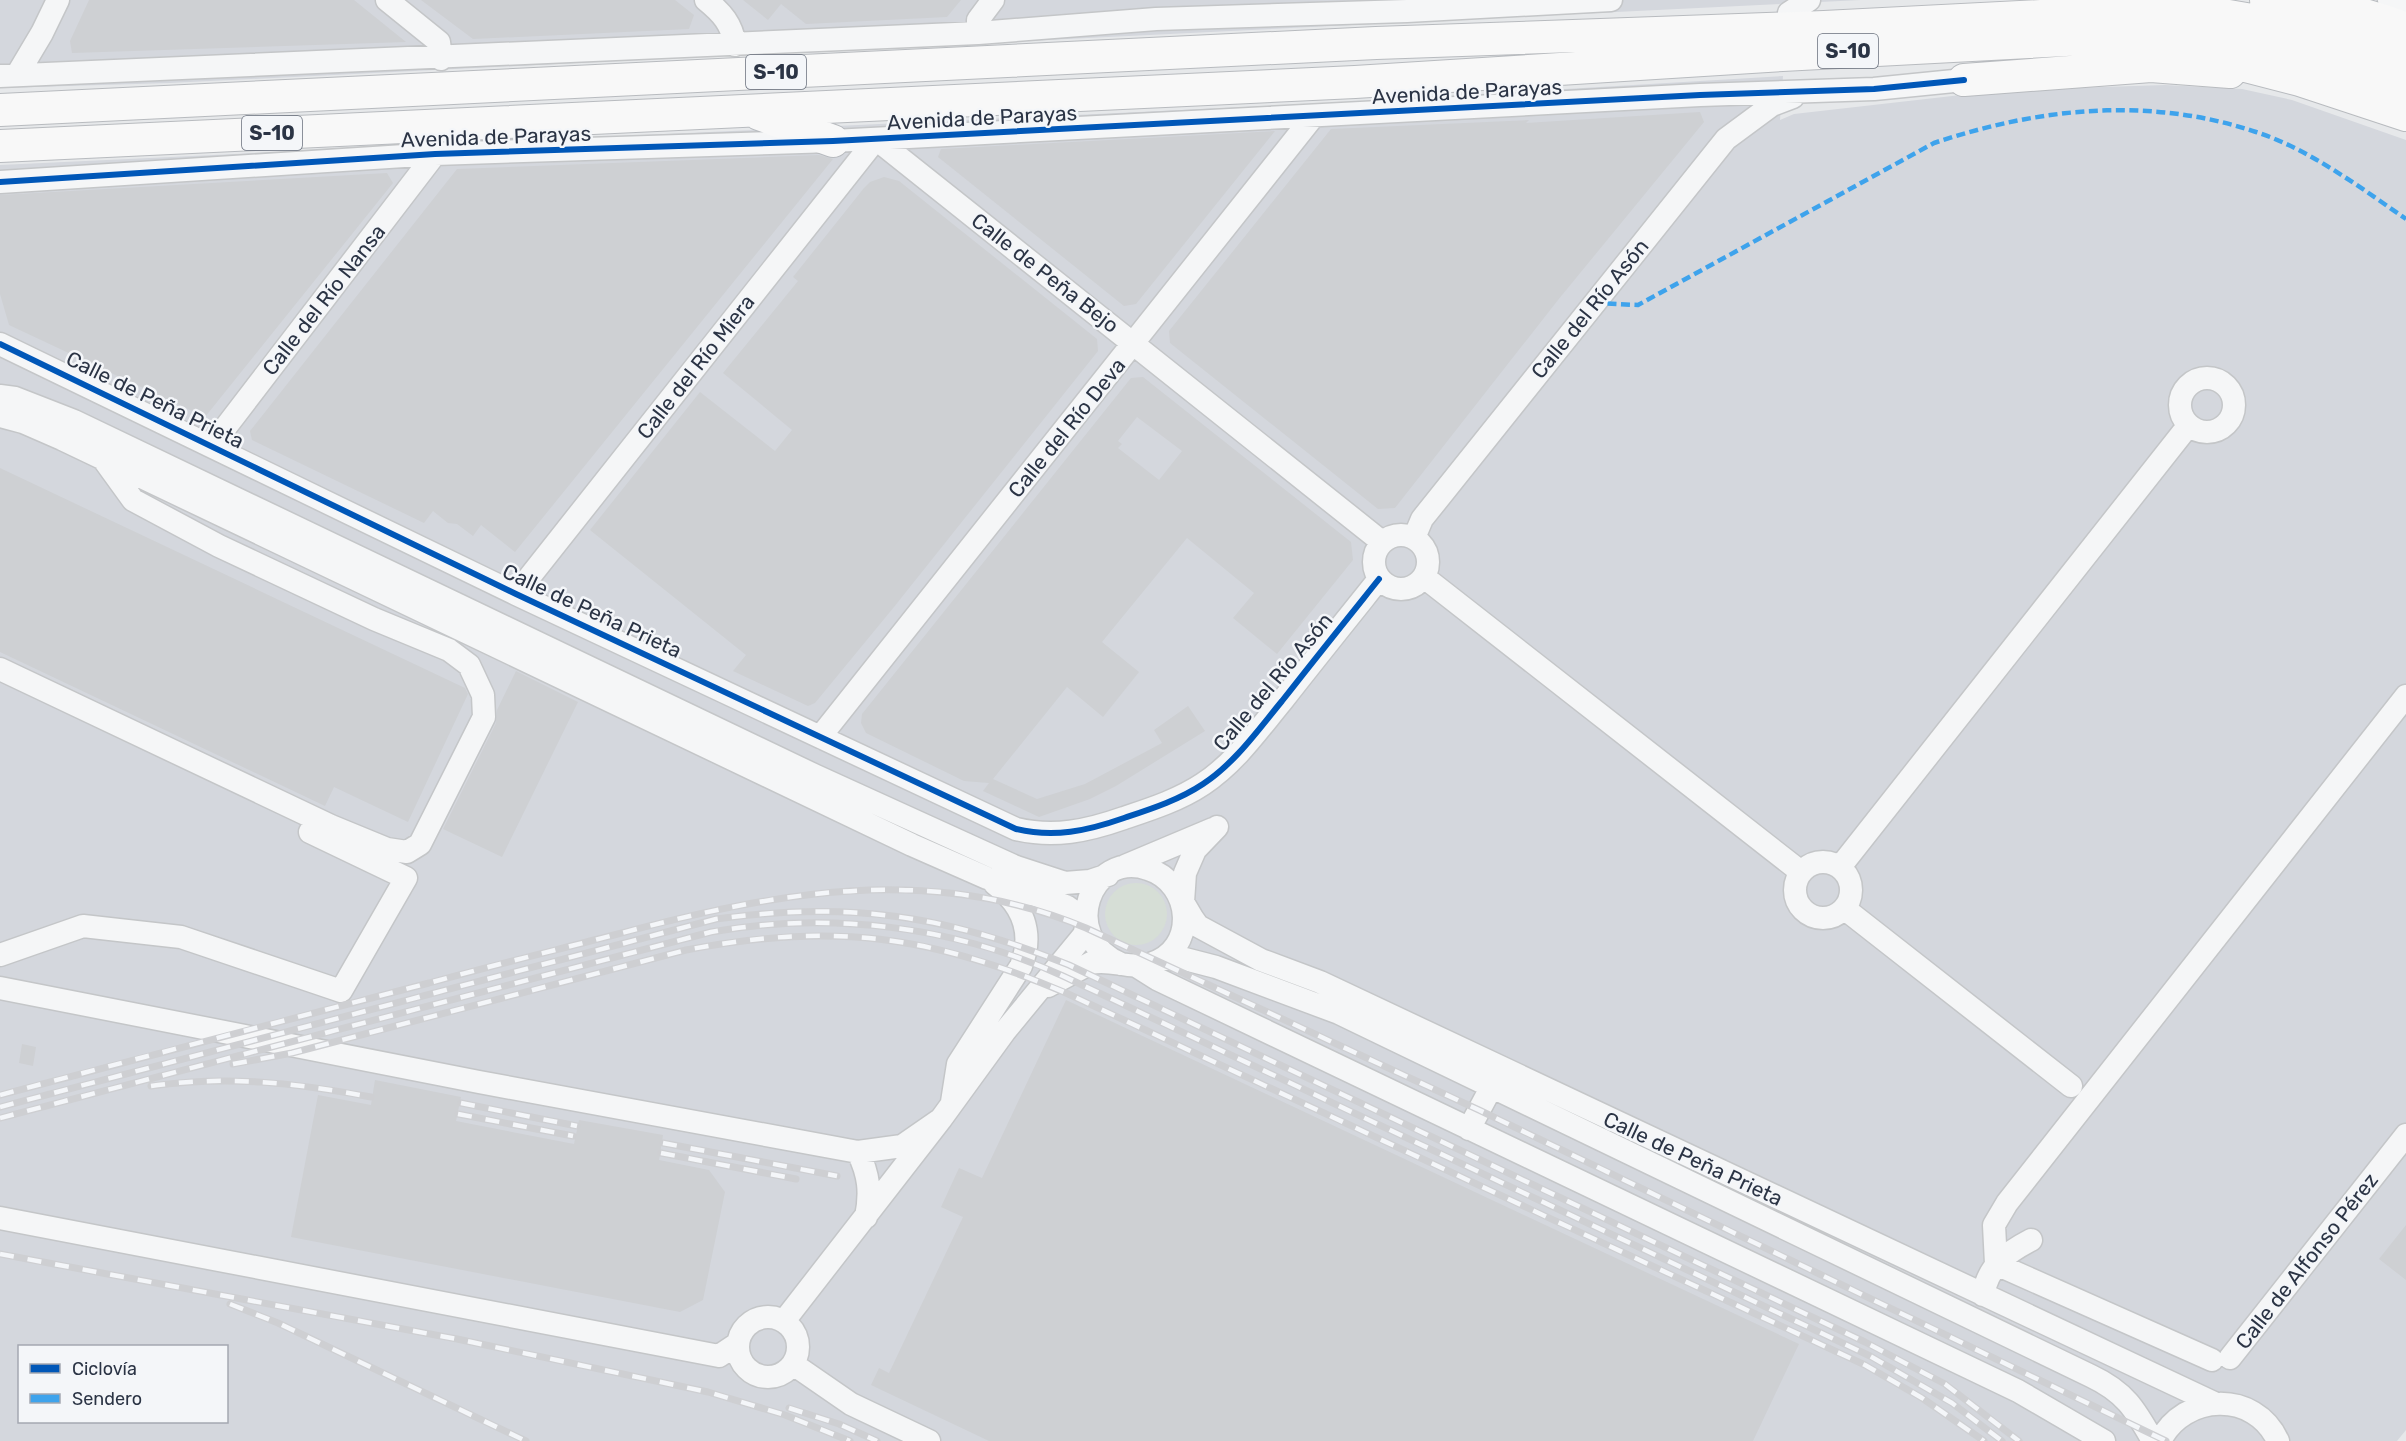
<svg xmlns="http://www.w3.org/2000/svg" width="2406" height="1441" viewBox="0 0 2406 1441" font-family="Rubik,sans-serif">
<rect width="100%" height="100%" fill="#e6e8ea"/>
<path fill="#d4d7dd" fill-rule="evenodd" d="M 0,0 L 1861,0 L 170,83 L 0,88 Z
M 1783,76 L 1780,120 L 1794,114 L 2005,90 L 2165,85 L 2242,89 L 2292,100 L 2406,140 L 2406,1430 L 2397,1441 L 0,1441 L 0,165 L 1331,103 ZM 20,1346 L 226,1346 L 226,1422 L 20,1422 Z"/>
<path fill="#d6ded6" d="M1105 914a31 31 0 1 1 62 0a31 31 0 1 1-62 0Z"/>
<path fill="#ced0d3" fill-rule="evenodd" d="M 89,0 L 354,0 L 406,42 L 72,53 L 70,41 Z
M 421,0 L 675,0 L 694,15 L 689,29 L 473,39 Z
M 743,0 L 961,0 L 947,17 L 806,24 L 781,4 L 768,20 Z
M 1700,112 L 1704,122 L 1558,300 L 1395,508 L 1378,509 L 1170,343 L 1169,331 L 1331,129 L 1529,120 L 1526,123 Z
M 1275,131 L 1136,304 L 1124,306 L 938,157 L 941,149 Z
M 819,155 L 833,159 L 515,552 L 481,525 L 473,536 L 457,524 L 448,523 L 433,511 L 424,523 L 252,440 L 250,431 L 457,169 Z
M 387,173 L 393,183 L 205,417 L 9,325 L 0,294 L 0,195 Z
M 884,177 L 899,181 L 1097,339 L 1098,351 L 894,607 L 815,703 L 808,706 L 733,671 L 746,655 L 590,530 L 700,392 L 775,451 L 792,430 L 723,373 L 798,281 L 793,277 L 864,188 L 870,182 Z
M 1143,377 L 1351,542 L 1353,560 L 1277,654 L 1233,618 L 1254,593 L 1187,538 L 1102,642 L 1139,672 L 1103,717 L 1067,687 L 993,779 L 1037,799 L 1085,784 L 1162,743 L 1154,730 L 1188,706 L 1205,731 L 1116,786 L 1090,799 L 1039,817 L 983,791 L 989,783 L 964,781 L 866,733 L 861,723 L 862,714 L 1131,378 ZM 1137,417 L 1182,451 L 1159,480 L 1118,448 L 1122,444 L 1118,441 Z
M 0,468 L 465,688 L 468,694 L 408,822 L 334,787 L 325,806 L 0,652 Z
M 516,671 L 578,702 L 502,857 L 443,829 L 496,723 L 497,710 Z
M 1066,1000 L 1799,1344 L 1753,1441 L 989,1441 L 871,1385 L 879,1368 L 889,1373 L 963,1217 L 941,1207 L 959,1168 L 982,1178 Z
M 22,1044 L 36,1047 L 33,1066 L 19,1063 Z
M 375,1080 L 461,1097 L 456,1121 L 574,1144 L 579,1120 L 663,1135 L 659,1160 L 709,1170 L 725,1192 L 703,1300 L 680,1312 L 291,1237 L 318,1095 L 371,1105 Z
M 2406,1225 L 2406,1280 L 2379,1259 Z"/>
<g fill="none" stroke-linecap="round" stroke-linejoin="round">
<defs>
<path id="minor" d="M 387,0 L 439,42 L 441,59
M 706,0 C 722,13 732,24 735,45
M 2389,0 L 2406,7
M 1789,13 L 1809,0
M 978,33 L 978,20 L 993,0
M 17,75 L 42,33 L 58,0
M 0,76 L 978,33 L 1156,19 L 1407,11 L 1611,0
M 0,182 L 435,154 L 833,141 L 1700,95 L 1874,89 L 1964,80
M 0,344 L 516,594 L 1016,829 C 1054,838 1087,831 1124,818 C 1151,809 1179,800 1203,784 C 1235,763 1258,730 1282,701 C 1314,660 1347,619 1379,579
M2180 405a27 27 0 1 1 54 0a27 27 0 1 1-54 0Z
M 0,396 L 15,398 L 74,421 L 816,776 L 1016,867 L 1065,883 L 1090,881 L 1108,875
M 0,416 L 23,422 L 62,439 L 912,845 L 987,878 L 1066,906 L 1084,919 L 1086,924
M 212,445 L 435,154
M1374 562a27 27 0 1 1 54 0a27 27 0 1 1-54 0Z
M 1414,538 L 1422,519 L 1726,139 L 1772,105 L 1793,97
M 1424,577 L 1801,872
M 516,594 L 876,139 L 1382,542
M 0,669 L 331,826 L 387,849 L 407,852 L 420,844 L 484,717 L 483,695 L 469,665 L 449,650 L 374,619 L 219,546 L 133,500 L 104,460
M 820,737 L 1312,118
M 1217,827 L 1195,850 L 1185,873 L 1183,902 L 1193,919 L 1198,926 L 1261,960 L 1320,982 L 2214,1403
M1795 890a28 28 0 1 1 56 0a28 28 0 1 1-56 0Z
M 1125,866 L 1213,829
M 1840,867 L 2188,426
M 1845,909 L 2071,1086
M 0,955 L 83,926 L 181,937 L 341,991 L 406,878 L 310,832
M 1162,959 L 1185,959 L 1216,967 L 1339,1013 L 2091,1376 C 2125,1392 2135,1409 2153,1441
M 1138,967 L 1157,979 L 2018,1391 L 2104,1441
M 1048,986 L 1091,963 C 1111,958 1130,970 1150,964 C 1198,950 1193,883 1148,869 C 1090,849 1058,938 1121,964
M 0,988 L 479,1082 L 858,1152 L 902,1146 L 941,1119
M 952,1102 L 958,1064 L 1021,966 C 1034,933 1023,905 995,884
M 1469,1129 L 1492,1086
M 858,1152 C 869,1175 871,1192 866,1217
M 0,1218 L 719,1356 L 737,1344
M 1983,1295 C 1988,1266 2006,1253 2031,1240
M738 1347a30 30 0 1 1 60 0a30 30 0 1 1-60 0Z
M 784,1321 L 941,1119 L 1005,1031 L 1084,935 L 1086,928
M 2230,1358 L 2406,1135
M 2212,1360 L 1996,1264 L 1994,1225 L 2007,1203 L 2406,696
M 793,1364 L 851,1404 L 929,1441
M 2160,1441 C 2184,1393 2255,1390 2278,1441"/>
<path id="highway" d="M 2266,0 C 2314,2 2361,11 2406,29
M 2207,56 L 2300,80 L 2406,115
M 1964,80 L 2151,66 L 2230,72
M 0,110 L 1376,43 L 1824,27 L 2139,11 L 2217,14 L 2332,34 L 2406,59
M 759,114 L 833,141
M 0,146 L 1355,82 L 1782,55 L 2143,36 L 2212,40 L 2303,52 L 2406,84"/>
</defs>
<use href="#minor" stroke="#c4c6c8" stroke-width="25"/>
<use href="#highway" stroke="#b8bbbf" stroke-width="34"/>
<use href="#minor" stroke="#f5f6f7" stroke-width="22"/>
<use href="#highway" stroke="#f8f8f8" stroke-width="32"/>
<defs>
<path id="rail" d="M 233,1064 L 292,1053 L 686,950 C 831,922 931,935 1066,993 L 1865,1365 L 1922,1398 L 1984,1441
M 151,1086 C 229,1075 295,1083 371,1097
M 0,1095 C 143,1057 286,1020 429,983 C 490,966 552,951 614,935 C 772,893 929,862 1086,928 L 1479,1110 L 2166,1441
M 461,1103 L 577,1126
M 0,1107 L 716,919 C 848,901 947,915 1069,965 L 1865,1342 L 1945,1384 L 2019,1441
M 458,1114 L 573,1136
M 0,1118 L 711,932 C 830,911 954,926 1063,976 L 1870,1356 L 1952,1403 L 2002,1441
M 663,1143 L 837,1176
M 661,1153 L 796,1179
M 0,1254 L 457,1339 L 708,1392 L 785,1415 L 850,1441
M 230,1304 L 278,1323 L 526,1441
M 789,1408 L 839,1424 L 877,1441"/>
</defs>
<use href="#rail" stroke="#cecfd2" stroke-width="7"/>
<use href="#rail" stroke="#f4f6f9" stroke-width="4.5" stroke-dasharray="14" stroke-linecap="butt"/>
<path stroke="#3ea3ec" stroke-width="4.5" stroke-dasharray="9 4.5" stroke-linecap="butt" d="M 1594,303 L 1638,305 L 1934,143 C 2038,108 2149,96 2256,132 C 2309,149 2361,188 2406,219"/>
<defs>
<path id="cycleway" d="M 0,182 L 435,154 L 833,141 L 1700,95 L 1874,89 L 1964,80
M 0,344 L 516,594 L 1016,829 C 1054,838 1087,831 1124,818 C 1151,809 1179,800 1203,784 C 1235,763 1258,730 1282,701 C 1314,660 1347,619 1379,579"/>
</defs>
<use href="#cycleway" stroke="#f4f6f9" stroke-width="10"/>
<use href="#cycleway" stroke="#0057b8" stroke-width="6"/>
</g>
<g text-anchor="middle" stroke-width="5" stroke-linejoin="round" paint-order="stroke">
<g fill="#f4f6f9" stroke="#676e7b" stroke-width="1.5">
<rect x="1818" y="34" width="60" height="34" rx="4.5"/>
<rect x="746" y="55" width="60" height="34" rx="4.5"/>
<rect x="242" y="116" width="60" height="34" rx="4.5"/>
</g>
<g font-size="20" font-weight="bold" fill="#2b3445">
<text x="1848" y="58">S-10</text>
<text x="776" y="79">S-10</text>
<text x="272" y="140">S-10</text>
</g>
<g font-size="21" fill="#2b3445" stroke="#f4f6f9">
<text transform="translate(1467 92) rotate(-3)" y="7">Avenida de Parayas</text>
<text transform="translate(982 118) rotate(-3)" y="7">Avenida de Parayas</text>
<text transform="translate(496 137) rotate(-2)" y="7">Avenida de Parayas</text>
<text transform="translate(1045 273) rotate(38)" y="7">Calle de Peña Bejo</text>
<text transform="translate(324 300) rotate(-52)" y="7">Calle del Río Nansa</text>
<text transform="translate(1590 309) rotate(-51)" y="7">Calle del Río Asón</text>
<text transform="translate(696 367) rotate(-52)" y="7">Calle del Río Miera</text>
<text transform="translate(155 400) rotate(26)" y="7">Calle de Peña Prieta</text>
<text transform="translate(1067 428) rotate(-51)" y="7">Calle del Río Deva</text>
<text transform="translate(592 611) rotate(25)" y="7">Calle de Peña Prieta</text>
<text transform="translate(1273 682) rotate(-50)" y="7">Calle del Río Asón</text>
<text transform="translate(1693 1159) rotate(25)" y="7">Calle de Peña Prieta</text>
<text transform="translate(2307 1261) rotate(-52)" y="7">Calle de Alfonso Pérez</text>
</g>
</g>
<rect x="18" y="1345" width="210" height="78" fill="#f4f6f9" stroke="#a4a8b1" stroke-width="1.5"/>
<rect x="30" y="1364" width="30" height="9" fill="#0057b8" stroke="#a4a8b1" stroke-width="1.5"/>
<text x="72" y="1375" font-size="18" fill="#2b3445">Ciclovía</text>
<rect x="30" y="1394" width="30" height="9" fill="#3ea3ec" stroke="#a4a8b1" stroke-width="1.5"/>
<text x="72" y="1405" font-size="18" fill="#2b3445">Sendero</text>
</svg>
